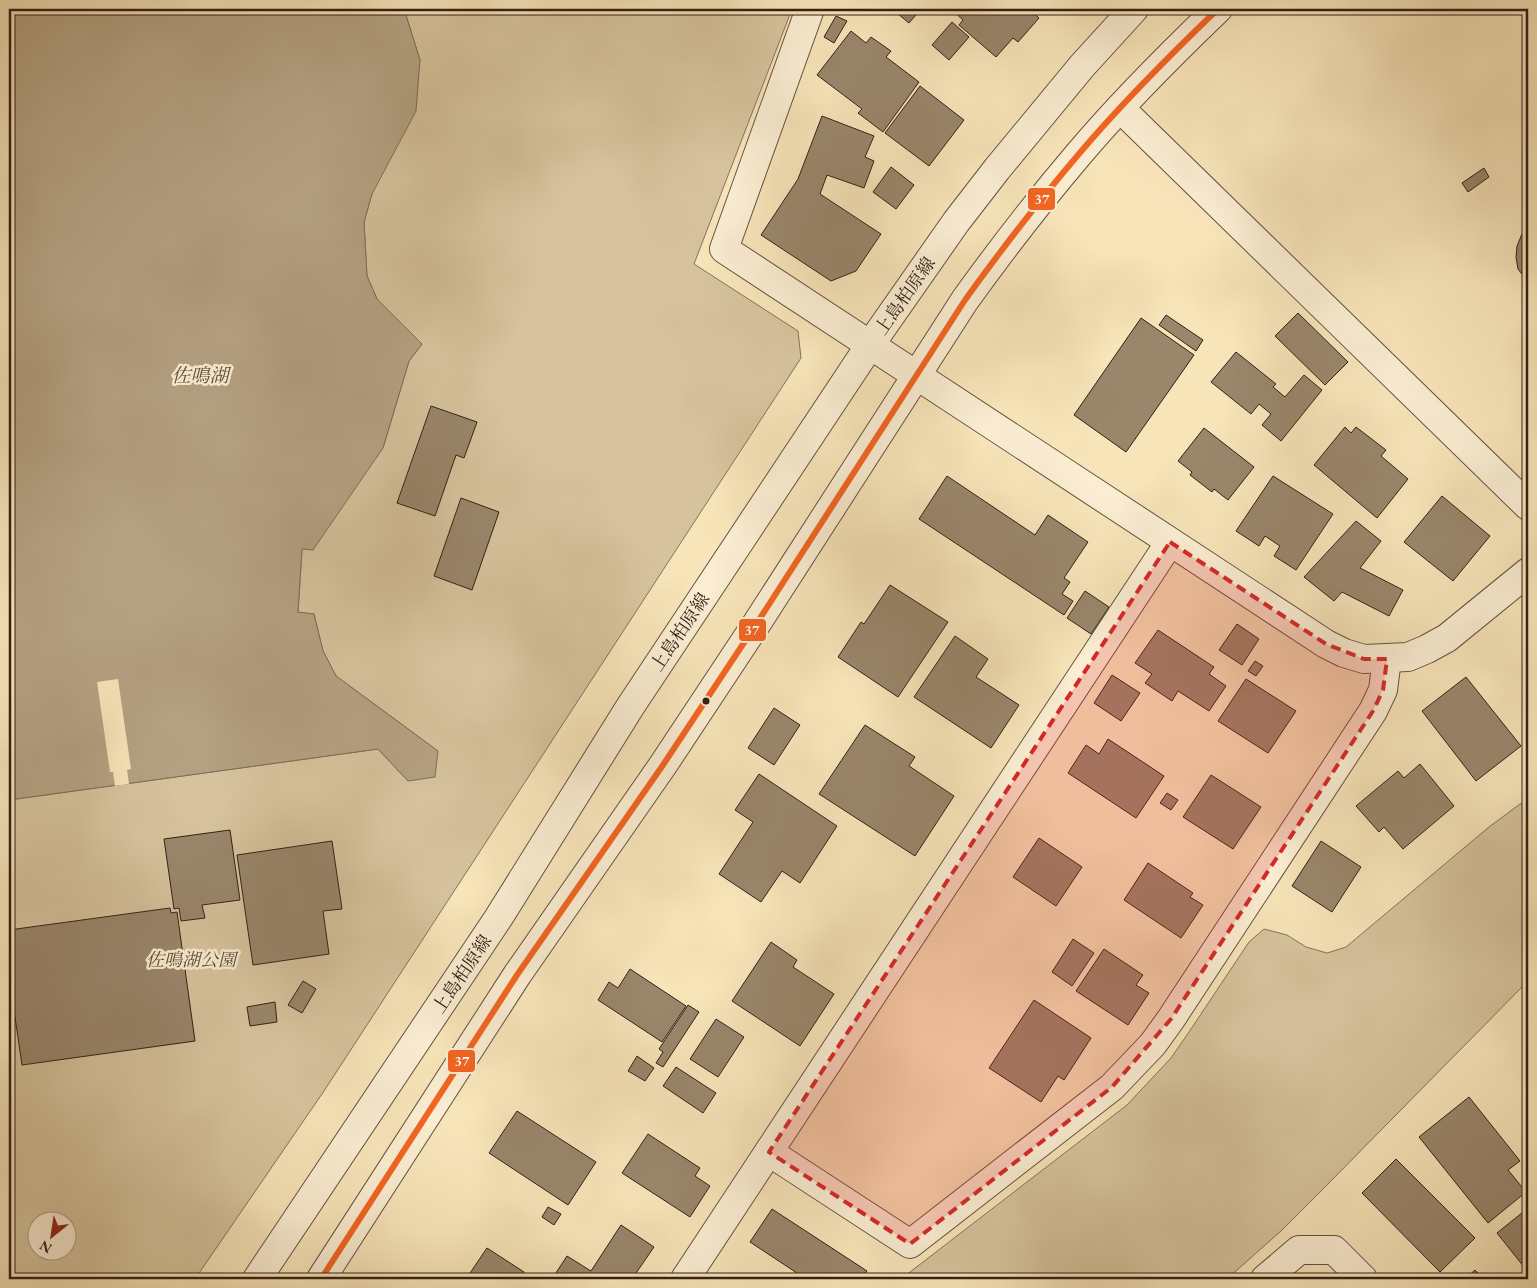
<svg xmlns="http://www.w3.org/2000/svg" width="1537" height="1288" viewBox="0 0 1537 1288" font-family="'EB Garamond','Noto Serif JP',serif">
<rect width="100%" height="100%" fill="#f7e4b9"/>
<filter id="stains"><feTurbulence type="fractalNoise" baseFrequency=".004" numOctaves="4"/><feColorMatrix values="0 0 0 0 .2 0 0 0 0 .09 0 0 0 0 .02 0 0 0 .5 -.17"/></filter>
<radialGradient id="worn" r=".72"><stop offset=".6" stop-color="#630" stop-opacity="0"/><stop offset="1" stop-color="#630" stop-opacity=".3"/></radialGradient>
<path fill="#d6c39d" stroke="#84725a" fill-rule="evenodd" d="M 404,9 L 792,9 L 694,264 L 798,331 L 801,358 L 324,1091 L 195,1279 L 9,1279 L 9,800 L 378,749 L 408,781 L 438,751 L 336,676 L 323,651 L 314,614 L 298,613 L 302,549 L 383,448 L 409,361 L 422,344 L 377,299 L 367,276 L 364,222 L 372,194 L 420,60 ZM 38,1220 L 68,1220 L 68,1250 L 38,1250 Z
M 1528,800 L 1528,981 L 1323,1189 L 1282,1230 L 1227,1279 L 901,1279 L 1127,1105 L 1171,1058 L 1189,1032 L 1249,942 L 1264,929 L 1287,935 L 1306,947 L 1327,953 L 1346,947 L 1489,827 L 1520,804 Z"/>
<path fill="#b4a182" stroke="#806d57" d="M 9,9 L 404,9 L 420,60 L 416,111 L 372,194 L 364,222 L 367,276 L 377,299 L 422,344 L 409,361 L 383,448 L 313,550 L 302,549 L 298,612 L 314,614 L 323,651 L 336,676 L 438,751 L 435,777 L 408,781 L 378,749 L 9,800 Z"/>
<path fill="#f7e4b9" d="M 118,679 L 131,769 L 127,770 L 129,784 L 115,786 L 113,772 L 110,772 L 97,682 Z"/>
<path fill="#99866b" stroke="#332016" d="M 892,9 L 921,9 L 909,23 Z
M 951,9 L 1029,9 L 1039,18 L 1018,42 L 1013,38 L 996,57 L 959,25 L 963,20 Z
M 836,16 L 847,21 L 834,43 L 824,37 Z
M 952,22 L 969,37 L 949,60 L 932,45 Z
M 851,31 L 866,43 L 871,37 L 891,51 L 886,57 L 919,82 L 883,132 L 858,113 L 862,109 L 817,75 Z
M 920,86 L 964,120 L 929,166 L 885,133 Z
M 822,116 L 874,136 L 865,157 L 874,161 L 864,188 L 827,175 L 820,194 L 881,234 L 856,271 L 831,281 L 761,235 L 798,179 Z
M 891,167 L 914,185 L 896,209 L 873,192 Z
M 1484,168 L 1489,177 L 1468,192 L 1462,183 Z
M 1528,226 L 1528,282 L 1518,269 L 1516,257 L 1517,246 L 1522,234 Z
M 1298,313 L 1348,362 L 1325,385 L 1275,336 Z
M 1166,315 L 1203,340 L 1196,351 L 1159,325 Z
M 1141,318 L 1194,355 L 1126,452 L 1074,415 Z
M 1236,352 L 1276,384 L 1273,387 L 1285,397 L 1304,375 L 1322,390 L 1281,441 L 1262,425 L 1271,414 L 1259,404 L 1251,414 L 1211,382 Z
M 431,406 L 477,422 L 464,458 L 456,455 L 435,516 L 397,503 Z
M 1345,427 L 1351,433 L 1356,427 L 1386,450 L 1381,456 L 1408,479 L 1377,518 L 1314,465 Z
M 1204,428 L 1254,467 L 1228,500 L 1214,489 L 1212,492 L 1190,475 L 1192,472 L 1178,461 Z
M 947,476 L 1035,535 L 1048,515 L 1088,542 L 1064,578 L 1070,582 L 1062,594 L 1073,601 L 1064,615 L 919,519 Z
M 1273,476 L 1333,514 L 1296,570 L 1274,556 L 1280,546 L 1265,536 L 1259,546 L 1236,531 Z
M 1442,496 L 1490,536 L 1453,581 L 1404,542 Z
M 461,498 L 499,512 L 472,590 L 434,576 Z
M 1356,521 L 1381,541 L 1360,568 L 1403,590 L 1389,616 L 1342,592 L 1334,601 L 1304,577 Z
M 890,585 L 948,622 L 898,697 L 838,657 L 861,622 L 864,624 Z
M 1085,591 L 1109,607 L 1091,634 L 1067,618 Z
M 1237,624 L 1259,639 L 1242,665 L 1219,650 Z
M 1158,630 L 1214,667 L 1209,674 L 1226,686 L 1209,711 L 1178,691 L 1172,701 L 1145,683 L 1152,674 L 1135,663 Z
M 955,636 L 988,659 L 976,677 L 1019,705 L 991,748 L 914,697 Z
M 1255,661 L 1263,666 L 1256,676 L 1248,671 Z
M 1112,675 L 1140,693 L 1121,721 L 1094,703 Z
M 1466,677 L 1521,746 L 1476,781 L 1422,711 Z
M 1246,679 L 1296,711 L 1268,753 L 1218,721 Z
M 774,708 L 800,725 L 774,765 L 748,748 Z
M 865,725 L 915,757 L 909,766 L 954,796 L 915,856 L 819,794 Z
M 1108,739 L 1164,776 L 1136,818 L 1068,773 L 1086,745 L 1099,754 Z
M 1420,764 L 1454,806 L 1403,849 L 1384,827 L 1379,832 L 1356,806 L 1398,771 L 1404,778 Z
M 759,774 L 837,826 L 800,883 L 782,871 L 761,902 L 719,874 L 753,822 L 735,810 Z
M 1211,775 L 1261,807 L 1233,849 L 1183,817 Z
M 1167,793 L 1178,800 L 1171,810 L 1160,803 Z
M 230,830 L 240,900 L 202,905 L 205,918 L 181,921 L 179,908 L 174,909 L 164,839 Z
M 1039,838 L 1082,867 L 1056,906 L 1013,877 Z
M 332,841 L 342,909 L 323,911 L 329,954 L 253,965 L 237,855 Z
M 1321,841 L 1361,867 L 1332,912 L 1292,886 Z
M 1148,863 L 1193,893 L 1190,897 L 1203,905 L 1181,938 L 1124,900 Z
M 170,908 L 171,913 L 177,912 L 195,1041 L 22,1065 L 9,976 L 9,930 Z
M 1073,939 L 1094,953 L 1072,986 L 1052,972 Z
M 771,942 L 797,960 L 793,967 L 834,994 L 800,1046 L 732,1001 Z
M 1104,949 L 1143,975 L 1136,985 L 1149,993 L 1128,1025 L 1076,991 Z
M 630,969 L 686,1006 L 662,1042 L 598,1000 L 609,982 L 618,988 Z
M 303,981 L 316,989 L 302,1013 L 288,1005 Z
M 1034,1000 L 1091,1038 L 1064,1080 L 1058,1076 L 1041,1102 L 989,1068 Z
M 275,1002 L 277,1022 L 250,1026 L 247,1007 Z
M 688,1005 L 699,1012 L 663,1067 L 656,1063 L 663,1052 L 659,1049 Z
M 716,1019 L 744,1037 L 718,1077 L 690,1059 Z
M 9,1029 L 14,1065 L 9,1066 Z
M 637,1056 L 654,1068 L 645,1081 L 628,1071 Z
M 676,1067 L 716,1093 L 703,1113 L 663,1086 Z
M 1469,1097 L 1520,1161 L 1508,1170 L 1526,1192 L 1488,1223 L 1419,1137 Z
M 517,1111 L 596,1162 L 568,1205 L 489,1153 Z
M 648,1134 L 700,1168 L 695,1176 L 710,1186 L 690,1217 L 622,1173 Z
M 1396,1159 L 1475,1238 L 1440,1272 L 1362,1193 Z
M 548,1207 L 561,1214 L 554,1225 L 542,1217 Z
M 1528,1208 L 1528,1272 L 1497,1233 Z
M 772,1209 L 867,1271 L 861,1279 L 806,1279 L 750,1242 Z
M 621,1225 L 654,1247 L 632,1279 L 552,1279 L 567,1256 L 591,1271 Z
M 487,1248 L 524,1272 L 520,1279 L 466,1279 Z
M 1475,1270 L 1484,1279 L 1465,1279 Z"/>
<g fill="none" stroke-linecap="round" stroke-linejoin="round">
<defs>
<path id="minor" d="M 810,9 L 724,249 L 916,375
M 1120,108 L 1528,506
M 769,1152 L 910,1244 L 1112,1087 L 1153,1044 L 1171,1019 L 1373,711 L 1383,690 L 1387,659
M 685,1279 L 1170,542
M 1265,1279 L 1299,1250 L 1334,1250 L 1363,1279"/>
<path id="tertiary" d="M 916,375 L 1326,644 L 1344,653 L 1364,659 L 1408,657 L 1427,649 L 1447,638 L 1528,572
M 257,1279 L 499,917 L 630,707 L 870,345 L 956,222 L 997,169 L 1082,66 L 1134,9
M 321,1279 L 517,975 L 663,765 L 757,623 L 965,300 C 1001,250 1038,202 1078,155 C 1121,104 1169,56 1218,9"/>
</defs>
<use href="#minor" stroke="#64513f" stroke-width="30"/>
<use href="#tertiary" stroke="#64513f" stroke-width="30"/>
<use href="#minor" stroke="#faedd2" stroke-width="28"/>
<use href="#tertiary" stroke="#faedd2" stroke-width="28"/>
<defs>
<path id="bus-1" d="M 321,1279 L 517,975 L 663,765 L 757,623 L 965,300 C 1001,250 1038,202 1078,155 C 1121,104 1169,56 1218,9"/>
</defs>
<use href="#bus-1" stroke="#faedd2" stroke-width="10"/>
<use href="#bus-1" stroke="#f26522" stroke-width="6"/>
</g>
<path fill="#d62828" fill-opacity="0.2" stroke="#d62828" stroke-width="4" stroke-dasharray="10 6" stroke-linejoin="round" d="M 1170,542 L 1326,644 L 1364,659 L 1387,659 L 1383,690 L 1373,711 L 1171,1019 L 1112,1087 L 910,1244 L 769,1152 Z"/>
<circle fill="#332016" stroke="#faedd2" stroke-width="2" cx="706" cy="701" r="4.5"/>
<g text-anchor="middle" stroke-width="5" stroke-linejoin="round" paint-order="stroke">
<g font-size="18" fill="#332016" stroke="#faedd2">
<text transform="translate(905 296) rotate(-55)" y="6">上島柏原線</text>
<text transform="translate(680 632) rotate(-56)" y="6">上島柏原線</text>
<text transform="translate(462 974) rotate(-56)" y="6">上島柏原線</text>
</g>
<g font-size="18" font-style="italic" fill="#5c4938" stroke="#faedd2">
<text x="191" y="966">佐鳴湖公園</text>
</g>
<g font-size="19" font-style="italic" fill="#604d3c" stroke="#faedd2">
<text x="200" y="382">佐鳴湖</text>
</g>
</g>
<g stroke="#faedd2" stroke-width="2">
<rect x="1027" y="187" width="29" height="24" rx="5" fill="#f26522"/>
<rect x="738" y="618" width="29" height="24" rx="5" fill="#f26522"/>
<rect x="447" y="1049" width="29" height="24" rx="5" fill="#f26522"/>
</g>
<g font-size="14" text-anchor="middle" font-weight="bold" fill="#fff">
<text x="1042" y="204">37</text>
<text x="752" y="635">37</text>
<text x="462" y="1066">37</text>
</g>
<rect width="1537" height="1288" fill="none" stroke="#f7e4b9" stroke-width="30"/>
<rect x="10" y="10" width="1517" height="1268" fill="none" stroke="#332016" stroke-width="2.5"/>
<rect x="15" y="15" width="1507" height="1258" fill="none" stroke="#332016"/>
<g transform="translate(52 1236) rotate(210)"><circle r="24" fill="#faedd2" stroke="#aa9b87"/>
<path d="M0-4L9 19L0 12L-9 19Z" fill="#8f2418"/>
<text y="-8" font-size="14" font-weight="bold" text-anchor="middle" fill="#332016">N</text>
</g>
<rect width="100%" height="100%" filter="url(#stains)"/>
<rect width="100%" height="100%" fill="url(#worn)"/>
</svg>
